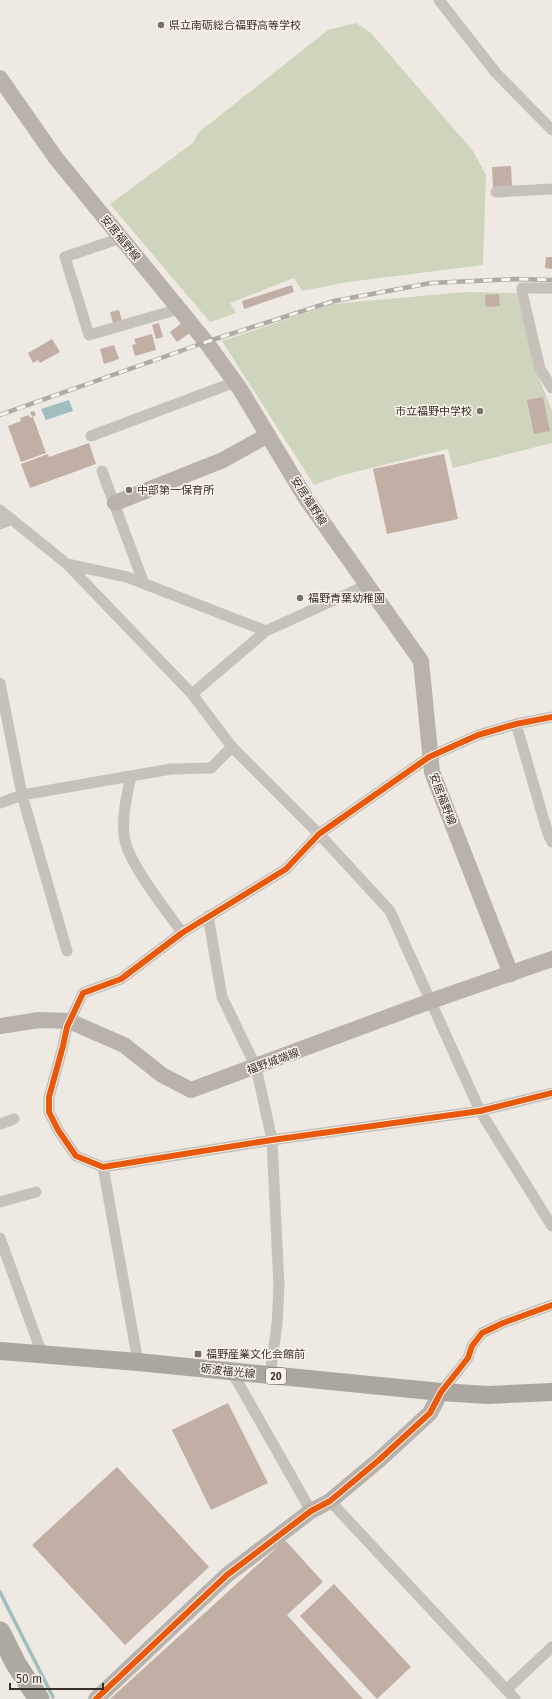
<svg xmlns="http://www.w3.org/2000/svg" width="552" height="1699" viewBox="0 0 552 1699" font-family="'Fira Sans','Noto Sans JP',sans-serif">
<rect width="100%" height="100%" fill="#eee9e3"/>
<path fill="#cfd4bd" d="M 356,23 L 371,33 L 473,151 L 486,175 L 483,265 L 348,282 L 302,291 L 294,278 L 230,303 L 236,313 L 210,322 L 110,204 L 193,143 L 198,133 L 328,30 Z
M 465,292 L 516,293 L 539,378 L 552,411 L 552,443 L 453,468 L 448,449 L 339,476 L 314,485 L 222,341 L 333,304 Z"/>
<path fill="#9fbebf" d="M 69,400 L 73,411 L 46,420 L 41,409 Z"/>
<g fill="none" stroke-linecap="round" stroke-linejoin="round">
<path stroke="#9fbebf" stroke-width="3.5" d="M 0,1592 L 53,1697"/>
</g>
<path fill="#c1aea5" d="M 511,166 L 512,186 L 493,187 L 492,167 Z
M 546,257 L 552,257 L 552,269 L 545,268 Z
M 292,285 L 294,292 L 244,309 L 242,301 Z
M 499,294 L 500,306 L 486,307 L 485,295 Z
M 119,310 L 122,321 L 113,323 L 110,312 Z
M 183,322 L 191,332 L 177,342 L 170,332 Z
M 159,323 L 163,337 L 156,339 L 152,325 Z
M 152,334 L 156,350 L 135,356 L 132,345 L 136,344 L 134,339 Z
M 52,339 L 60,352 L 40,363 L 38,360 L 33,363 L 28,353 Z
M 114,345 L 119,359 L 104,364 L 100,349 Z
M 543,397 L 550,431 L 534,434 L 527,400 Z
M 34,411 L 36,415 L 32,417 L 30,412 Z
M 29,415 L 30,418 L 33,417 L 46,453 L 21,462 L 8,426 L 21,421 L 20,418 Z
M 89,443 L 96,464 L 30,488 L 21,464 L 48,454 L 49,457 Z
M 444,454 L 458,519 L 387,534 L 373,469 Z
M 228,1403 L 268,1483 L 211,1510 L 172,1430 Z
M 117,1467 L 209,1567 L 125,1645 L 32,1545 Z
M 285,1540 L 323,1582 L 287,1615 L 363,1699 L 110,1699 Z
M 334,1584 L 411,1667 L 377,1699 L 300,1616 Z"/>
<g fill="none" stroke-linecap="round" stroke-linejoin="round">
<path stroke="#c7c1bc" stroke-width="11" d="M 439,0 L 496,73 L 552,130
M 496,192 L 552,189
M 121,238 L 65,257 L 89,335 L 179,309
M 552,288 L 522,288 L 522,292 L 540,369 L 552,388
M 91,436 L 235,382
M 102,471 L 144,584
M 0,510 L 67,564 L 192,694 L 232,747 L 319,834 L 390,911 L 480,1111 L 552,1226
M 0,524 L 12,519
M 67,564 L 127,577 L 266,631
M 0,683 L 22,795 L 67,951
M 192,694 L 266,631 L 367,585
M 552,717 L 516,724 L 478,735 L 429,757 L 319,834 L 286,869 L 182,933 L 121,979 L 83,993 L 67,1027 L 63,1046 L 49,1097 L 49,1112 L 58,1130 L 76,1156 L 103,1167 L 272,1140 L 480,1111 L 552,1093
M 516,724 L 548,834 L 552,842
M 131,776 C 127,795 122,815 124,835 C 126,861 166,909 182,933
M 0,803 L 22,795 L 171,769 L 211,768 L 232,747
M 208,916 L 222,997 L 256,1067 L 272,1140 L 279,1287 L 277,1324 L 270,1376
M 0,1124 L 14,1119
M 103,1167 L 138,1362
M 0,1202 L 36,1192
M 0,1238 L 42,1354
M 232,1372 L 311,1511
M 441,1392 L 468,1358 L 472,1346 L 482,1333 L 503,1323 L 552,1305
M 330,1501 L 515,1699
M 506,1690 L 552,1647"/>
<path stroke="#b8b1ac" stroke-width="16" d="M 0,78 L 55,157 L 206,342 L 240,389 L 307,500 L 421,661 L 432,772 L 511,974
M 115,503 L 223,460 L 268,435
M 0,1026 L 39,1020 L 69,1021 L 124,1045 L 162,1075 L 191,1090 L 431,1001 L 552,959
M 96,1699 L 227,1575 L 311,1511 L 330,1501 L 379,1460 L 430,1413 L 441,1392"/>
<path stroke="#aca6a1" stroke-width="18" d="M 0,1351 L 138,1362 L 441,1392 L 488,1395 L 552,1392"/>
<path stroke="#ada8a2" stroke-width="21" d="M 0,1632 L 16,1664 L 39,1699"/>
<defs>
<path id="rail" d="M 0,415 L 206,342 L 334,301 L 431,283 L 516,279 L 552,280"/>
</defs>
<use href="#rail" stroke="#afaaa6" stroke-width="4.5"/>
<use href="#rail" stroke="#faf4eb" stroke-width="3" stroke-dasharray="9" stroke-linecap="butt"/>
<defs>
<path id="cycleway" d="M 552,717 L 516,724 L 478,735 L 429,757 L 319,834 L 286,869 L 182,933 L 121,979 L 83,993 L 67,1027 L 63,1046 L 49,1097 L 49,1112 L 58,1130 L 76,1156 L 103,1167 L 272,1140 L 480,1111 L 552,1093
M 96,1699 L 227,1575 L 311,1511 L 330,1501 L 379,1460 L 430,1413 L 441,1392 L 468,1358 L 472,1346 L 482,1333 L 503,1323 L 552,1305"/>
</defs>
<use href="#cycleway" stroke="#faf4eb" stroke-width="8"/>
<use href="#cycleway" stroke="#e8590c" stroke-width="6"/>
</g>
<g fill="#78706b" stroke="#faf4eb" stroke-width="1.5">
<circle cx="161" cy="25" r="4"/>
<circle cx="480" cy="411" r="4"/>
<circle cx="129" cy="490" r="4"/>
<circle cx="300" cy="598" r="4"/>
<rect x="194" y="1350" width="8" height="8" rx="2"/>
</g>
<g text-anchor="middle" stroke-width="3" stroke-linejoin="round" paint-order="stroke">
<rect fill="#faf4eb" stroke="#726a64" stroke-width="1" x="266" y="1368" width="20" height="16" rx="3"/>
<g font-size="10" font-weight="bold" fill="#382f2a">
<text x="276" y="1380">20</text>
</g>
<g font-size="11" fill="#382f2a" stroke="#faf4eb" text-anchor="start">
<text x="169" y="29">県立南砺総合福野高等学校</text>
<text x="472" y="415" text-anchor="end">市立福野中学校</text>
<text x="137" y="494">中部第一保育所</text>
<text x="308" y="602">福野青葉幼稚園</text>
<text x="206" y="1358">福野産業文化会館前</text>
</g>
<g font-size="11" fill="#382f2a" stroke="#faf4eb">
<text transform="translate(121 238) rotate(51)" y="4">安居福野線</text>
<text transform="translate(309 501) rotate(57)" y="4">安居福野線</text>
<text transform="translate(443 799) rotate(69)" y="4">安居福野線</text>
<text transform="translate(273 1061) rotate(-20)" y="4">福野城端線</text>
<text transform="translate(228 1371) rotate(6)" y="4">砺波福光線</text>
</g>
</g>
<path d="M10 1683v6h93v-6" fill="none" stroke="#382f2a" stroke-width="2"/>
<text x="16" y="1683" font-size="12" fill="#382f2a" stroke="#faf4eb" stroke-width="3" paint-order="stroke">50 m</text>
</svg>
